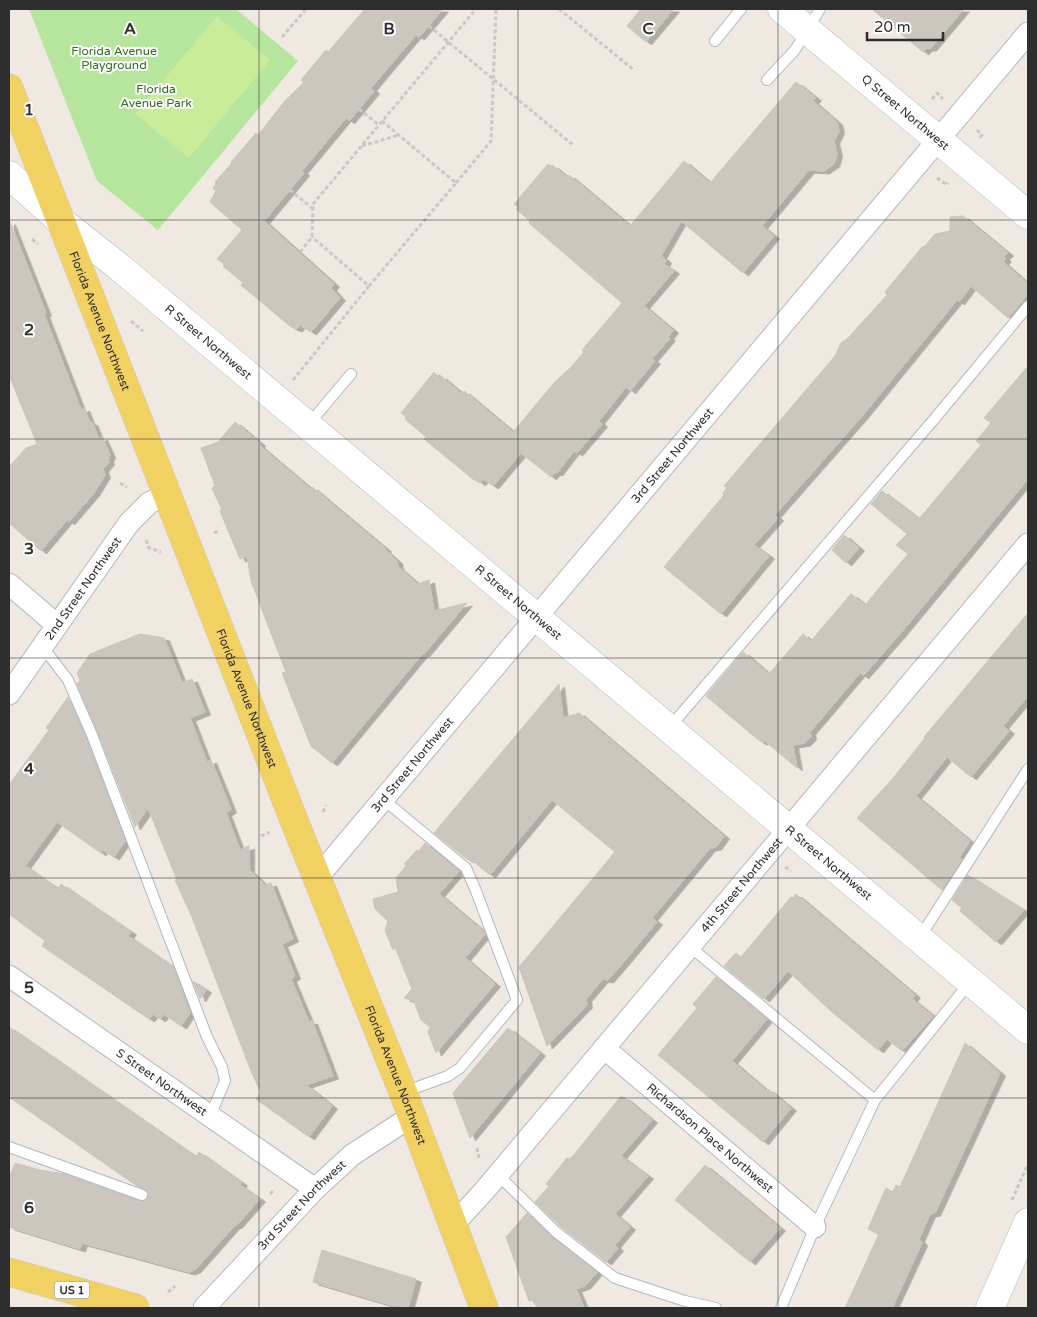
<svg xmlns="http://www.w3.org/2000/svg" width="1037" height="1317" viewBox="0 0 1037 1317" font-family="'Varela Round',sans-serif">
<defs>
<filter id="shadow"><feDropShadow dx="5.5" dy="3" stdDeviation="0" flood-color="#0004"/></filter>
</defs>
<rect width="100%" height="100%" fill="#efe9e1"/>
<path fill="#b6e59e" d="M 29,9 L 236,9 L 298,61 L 158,230 L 97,181 Z"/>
<path fill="#c9ec9a" d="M 217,16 L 270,60 L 189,158 L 135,114 Z"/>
<path fill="#cbc7bf" stroke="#cbc5ba" filter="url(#shadow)" d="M 365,9 L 443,9 L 419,37 L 416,35 L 398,56 L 371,88 L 374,91 L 349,121 L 346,118 L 302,171 L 304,173 L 264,221 L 334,284 L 331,288 L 340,298 L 311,332 L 300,325 L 297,329 L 291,327 L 241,285 L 243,283 L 223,266 L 224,264 L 217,259 L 242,230 L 210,202 L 216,191 L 213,188 L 216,184 L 215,182 L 232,163 L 231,162 L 256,133 L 258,135 L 285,101 L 304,82 L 301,80 L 326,50 L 328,52 Z
M 641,9 L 674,9 L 646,42 L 627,26 Z
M 872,9 L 964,9 L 931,48 L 927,48 L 923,52 Z
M 796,82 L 816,98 L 813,101 L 837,122 L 839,131 L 834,141 L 837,154 L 834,164 L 824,171 L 809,170 L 762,226 L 774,236 L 743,273 L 681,221 L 661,256 L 666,260 L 664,264 L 674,271 L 644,306 L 673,330 L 668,337 L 670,338 L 652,359 L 655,361 L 630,391 L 626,387 L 599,421 L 602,424 L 577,453 L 574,451 L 557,473 L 555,472 L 551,477 L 521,453 L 493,486 L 483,479 L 480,483 L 475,479 L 474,480 L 424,439 L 426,437 L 405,419 L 406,417 L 401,413 L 434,372 L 440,378 L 441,376 L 462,394 L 464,391 L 513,432 L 554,383 L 572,366 L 584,352 L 582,350 L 622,303 L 529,223 L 530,221 L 516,209 L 518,208 L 514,204 L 548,164 L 551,166 L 552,165 L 567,177 L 569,175 L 630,226 L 684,161 L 710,183 Z
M 963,216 L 1008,253 L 1004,257 L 1006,259 L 1003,262 L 1028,284 L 1028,294 L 1008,318 L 971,286 L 959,302 L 957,300 L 863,415 L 775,515 L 778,518 L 754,545 L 769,556 L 721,614 L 664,567 L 724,495 L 723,493 L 727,488 L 724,486 L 835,356 L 841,343 L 848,338 L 887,295 L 885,292 L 923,246 L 924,247 L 935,234 L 950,231 L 950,217 Z
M 9,222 L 10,222 L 46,313 L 44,314 L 81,410 L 84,408 L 90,423 L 92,422 L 99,439 L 102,437 L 110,455 L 108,460 L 109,462 L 103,469 L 105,475 L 94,493 L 69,522 L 67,520 L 41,551 L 9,523 L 9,467 L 26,448 L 37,444 L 9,375 Z
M 1028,366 L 1028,479 L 900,634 L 863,676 L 860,673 L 810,732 L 811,737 L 805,743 L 793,745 L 797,768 L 765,741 L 761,742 L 706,696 L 743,652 L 769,674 L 803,634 L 811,641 L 851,594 L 865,605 L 908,554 L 896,545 L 907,534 L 871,504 L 882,491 L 919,519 L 981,445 L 976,441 L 991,423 L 984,418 Z
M 235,422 L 260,443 L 259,445 L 274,458 L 311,489 L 312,487 L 386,549 L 385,550 L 397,561 L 398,567 L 418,584 L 429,580 L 434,611 L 467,603 L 424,654 L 423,653 L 332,763 L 311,746 L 282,673 L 286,672 L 251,581 L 247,556 L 240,559 L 220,511 L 222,510 L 212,488 L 215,486 L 201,448 L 218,442 Z
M 844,535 L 859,548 L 846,563 L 832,550 Z
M 1028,613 L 1028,696 L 1003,726 L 1009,731 L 971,777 L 947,757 L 916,796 L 970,841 L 959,858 L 962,859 L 942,890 L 857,818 L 894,777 L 925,738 L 924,737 Z
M 140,634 L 164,638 L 182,683 L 192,679 L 205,712 L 190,718 L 207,762 L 211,760 L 224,792 L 231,810 L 226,813 L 240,850 L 249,846 L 249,870 L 265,885 L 271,883 L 293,939 L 282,944 L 295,976 L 291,979 L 309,1022 L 312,1021 L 333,1076 L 306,1085 L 332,1106 L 309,1137 L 256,1099 L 261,1093 L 251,1071 L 192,917 L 175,880 L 177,880 L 148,808 L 135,827 L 98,733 L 77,684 L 80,680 L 77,673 L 90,654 Z
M 559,684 L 563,718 L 579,713 L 724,836 L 716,847 L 710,848 L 652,918 L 657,922 L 622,964 L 608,980 L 603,979 L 586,999 L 587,1005 L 547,1046 L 519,967 L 615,852 L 552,800 L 490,875 L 469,858 L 468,860 L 434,833 Z
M 68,697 L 86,738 L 125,841 L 114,857 L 102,850 L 101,853 L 57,822 L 25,866 L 58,889 L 61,884 L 131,932 L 128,936 L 173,967 L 190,1013 L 181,1026 L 164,1014 L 160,1019 L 153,1014 L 149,1019 L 42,946 L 45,941 L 9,914 L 9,785 L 49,730 L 46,728 Z
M 425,843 L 459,871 L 439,894 L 484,932 L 485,934 L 465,958 L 495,984 L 436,1053 L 428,1032 L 430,1027 L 421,1020 L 414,1001 L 404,998 L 412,989 L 395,947 L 393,950 L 385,930 L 388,921 L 375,909 L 373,899 L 398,892 L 396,878 L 406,866 L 404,864 L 417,850 L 419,851 Z
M 968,875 L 1024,910 L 996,942 L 960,911 L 962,908 L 952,900 Z
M 796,894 L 915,995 L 912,999 L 933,1016 L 902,1051 L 887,1039 L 878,1050 L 832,1012 L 788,971 L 764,999 L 724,966 L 736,953 L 741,957 L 791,897 L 793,898 Z
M 716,977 L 767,1019 L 732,1061 L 767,1091 L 768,1089 L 791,1108 L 763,1142 L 658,1055 L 697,1008 L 693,1004 Z
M 193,981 L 206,990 L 200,999 Z
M 9,1027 L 196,1157 L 199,1152 L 242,1183 L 240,1185 L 260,1199 L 236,1226 L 235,1225 L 195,1270 L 189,1272 L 82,1243 L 80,1249 L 9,1227 L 9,1178 L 15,1163 L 40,1170 L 65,1174 L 140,1201 L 146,1201 L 149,1194 L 147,1190 L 137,1186 L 9,1097 Z
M 508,1028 L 540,1053 L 470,1138 L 453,1093 Z
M 965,1043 L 1000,1073 L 935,1213 L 930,1214 L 919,1239 L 922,1243 L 892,1308 L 845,1308 L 879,1234 L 868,1229 L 886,1188 L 893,1192 L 896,1185 L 900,1187 Z
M 621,1096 L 623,1098 L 624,1097 L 652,1120 L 621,1156 L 648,1176 L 615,1214 L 630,1227 L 615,1245 L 618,1248 L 606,1262 L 561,1227 L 535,1202 L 549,1186 L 546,1184 L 567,1158 L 569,1159 L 573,1156 Z
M 705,1165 L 780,1228 L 750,1262 L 675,1200 Z
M 527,1213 L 552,1237 L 597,1272 L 585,1286 L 576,1289 L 584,1308 L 537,1308 L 534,1300 L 529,1301 L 506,1237 Z
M 322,1250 L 416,1279 L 408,1308 L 401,1308 L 313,1282 Z"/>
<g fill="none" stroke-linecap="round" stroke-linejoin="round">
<defs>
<path id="lane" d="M 715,41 L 741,9
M 767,80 L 795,50 L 820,9
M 308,425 L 351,374
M 42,646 L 68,680 L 92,735 L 207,1037 L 222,1067 L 225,1081 L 210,1116
M 669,728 L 936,417 L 1028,306
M 384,800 L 466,868 L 476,891 L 517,1000 L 460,1068 L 448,1076 L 404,1092
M 920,937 L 1028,769
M 689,946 L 875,1100 L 815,1227 L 781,1308
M 875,1100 L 970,982
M 9,1147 L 142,1195
M 498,1175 L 556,1232 L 615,1278 L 685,1301 L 716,1308"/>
<g id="street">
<path d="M 9,584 L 57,625"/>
<path id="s1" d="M 9,694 L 129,523 L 149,503 L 167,494"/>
<path id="s2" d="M 317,878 L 1028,33"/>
<path id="s3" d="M 9,976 L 315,1189"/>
<path id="s4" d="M 604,1048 L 815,1227"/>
<path id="s5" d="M 453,1225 L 485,1190 L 1028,544"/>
<path id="s6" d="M 204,1308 L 315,1189 L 352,1155 L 412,1116"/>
</g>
<g id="secondary">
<path id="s7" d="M 782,9 L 1028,215"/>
<path id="s8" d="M 9,175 L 62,222 L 118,266 L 1028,1030"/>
<path d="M 990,1308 L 1028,1222"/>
</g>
<g id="primary">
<path id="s9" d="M 9,88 L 295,823 L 403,1092 L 484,1308"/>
<path d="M 9,1272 L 135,1308"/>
</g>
</defs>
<use href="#lane" stroke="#b4b7c1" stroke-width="12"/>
<use href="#street" stroke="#b4b7c1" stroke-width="23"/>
<use href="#secondary" stroke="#b4b7c1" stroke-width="29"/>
<use href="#primary" stroke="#c9c9c9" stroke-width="29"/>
<path stroke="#c9c9c9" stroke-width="3" stroke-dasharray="4 2.5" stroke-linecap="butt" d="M 559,9 L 634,70
M 429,26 L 573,145
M 282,37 L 306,9
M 932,99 L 937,93 L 943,99
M 359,109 L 379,125
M 977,130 L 982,135 L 979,139
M 362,146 L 399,135
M 937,178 L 947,185 L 948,183
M 456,183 L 491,141 L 496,9
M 290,190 L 313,209
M 32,239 L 38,244
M 300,252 L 312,237 L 313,204 L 476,9
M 369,286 L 456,183 L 382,121
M 131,321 L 143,331
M 293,380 L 369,286 L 312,237
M 120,483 L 127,487
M 214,533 L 220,530
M 146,540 L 149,548 L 161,552
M 323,812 L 326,805
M 261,836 L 270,832
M 785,867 L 791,871
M 477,1148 L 479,1158
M 270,1194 L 274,1190
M 1012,1200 L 1028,1164
M 168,1292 L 175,1286"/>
<use href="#lane" stroke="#fff" stroke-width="10"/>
<use href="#street" stroke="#fff" stroke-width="21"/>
<use href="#secondary" stroke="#fff" stroke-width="28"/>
<use href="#primary" stroke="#f2d163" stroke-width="28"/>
</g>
<path fill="none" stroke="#2e2e2e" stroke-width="1" stroke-opacity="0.55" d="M 259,9 L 259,1308M 518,9 L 518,1308M 778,9 L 778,1308M 9,220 L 1028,220M 9,439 L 1028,439M 9,658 L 1028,658M 9,878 L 1028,878M 9,1098 L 1028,1098"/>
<g text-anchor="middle" stroke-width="4" stroke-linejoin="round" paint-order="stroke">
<rect fill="#fff" stroke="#6d6d6d" stroke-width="1" x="54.5" y="1281.5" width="35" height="17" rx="4"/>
<g font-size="11" font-weight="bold" fill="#2e2e2e">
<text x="72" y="1294">US 1</text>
</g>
<g font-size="12" fill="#2c6e1b" stroke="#fff">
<text x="114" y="55">Florida Avenue<tspan x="114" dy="14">Playground</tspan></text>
<text x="156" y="93">Florida<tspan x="156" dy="14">Avenue Park</tspan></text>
</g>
<g font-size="12" fill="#2e2e2e" stroke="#fff">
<text dy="4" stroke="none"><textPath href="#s7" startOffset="161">Q Street Northwest</textPath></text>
<text dy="4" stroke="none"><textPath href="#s9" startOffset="250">Florida Avenue Northwest</textPath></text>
<text dy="4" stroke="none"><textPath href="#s8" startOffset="260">R Street Northwest</textPath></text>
<text dy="4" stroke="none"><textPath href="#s2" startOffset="552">3rd Street Northwest</textPath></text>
<text dy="4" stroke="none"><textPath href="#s1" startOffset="129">2nd Street Northwest</textPath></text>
<text dy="4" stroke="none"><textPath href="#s8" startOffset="665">R Street Northwest</textPath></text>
<text dy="4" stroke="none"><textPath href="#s9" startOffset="655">Florida Avenue Northwest</textPath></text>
<text dy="4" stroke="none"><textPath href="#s2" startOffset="148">3rd Street Northwest</textPath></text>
<text dy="4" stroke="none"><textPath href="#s8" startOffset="1070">R Street Northwest</textPath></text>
<text dy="4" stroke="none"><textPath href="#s5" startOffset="446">4th Street Northwest</textPath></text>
<text dy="4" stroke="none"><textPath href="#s9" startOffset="1060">Florida Avenue Northwest</textPath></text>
<text dy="4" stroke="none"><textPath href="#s3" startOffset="186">S Street Northwest</textPath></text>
<text dy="4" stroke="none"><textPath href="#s4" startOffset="139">Richardson Place Northwest</textPath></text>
<text dy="4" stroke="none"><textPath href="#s6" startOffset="142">3rd Street Northwest</textPath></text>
</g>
</g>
<g font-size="16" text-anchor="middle" font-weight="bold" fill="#2e2e2e" stroke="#fff" stroke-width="4" stroke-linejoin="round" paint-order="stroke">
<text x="130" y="34">A</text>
<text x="389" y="34">B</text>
<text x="648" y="34">C</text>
<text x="29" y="115">1</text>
<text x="29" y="335">2</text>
<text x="29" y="554">3</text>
<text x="29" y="774">4</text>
<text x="29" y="993">5</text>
<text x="29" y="1213">6</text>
</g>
<rect width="1037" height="1317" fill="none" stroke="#2e2e2e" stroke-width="20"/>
<path d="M867 32v8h76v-8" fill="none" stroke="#2e2e2e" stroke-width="2.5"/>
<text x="874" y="32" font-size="15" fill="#2e2e2e" stroke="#ffffff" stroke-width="4" paint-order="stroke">20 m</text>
</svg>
